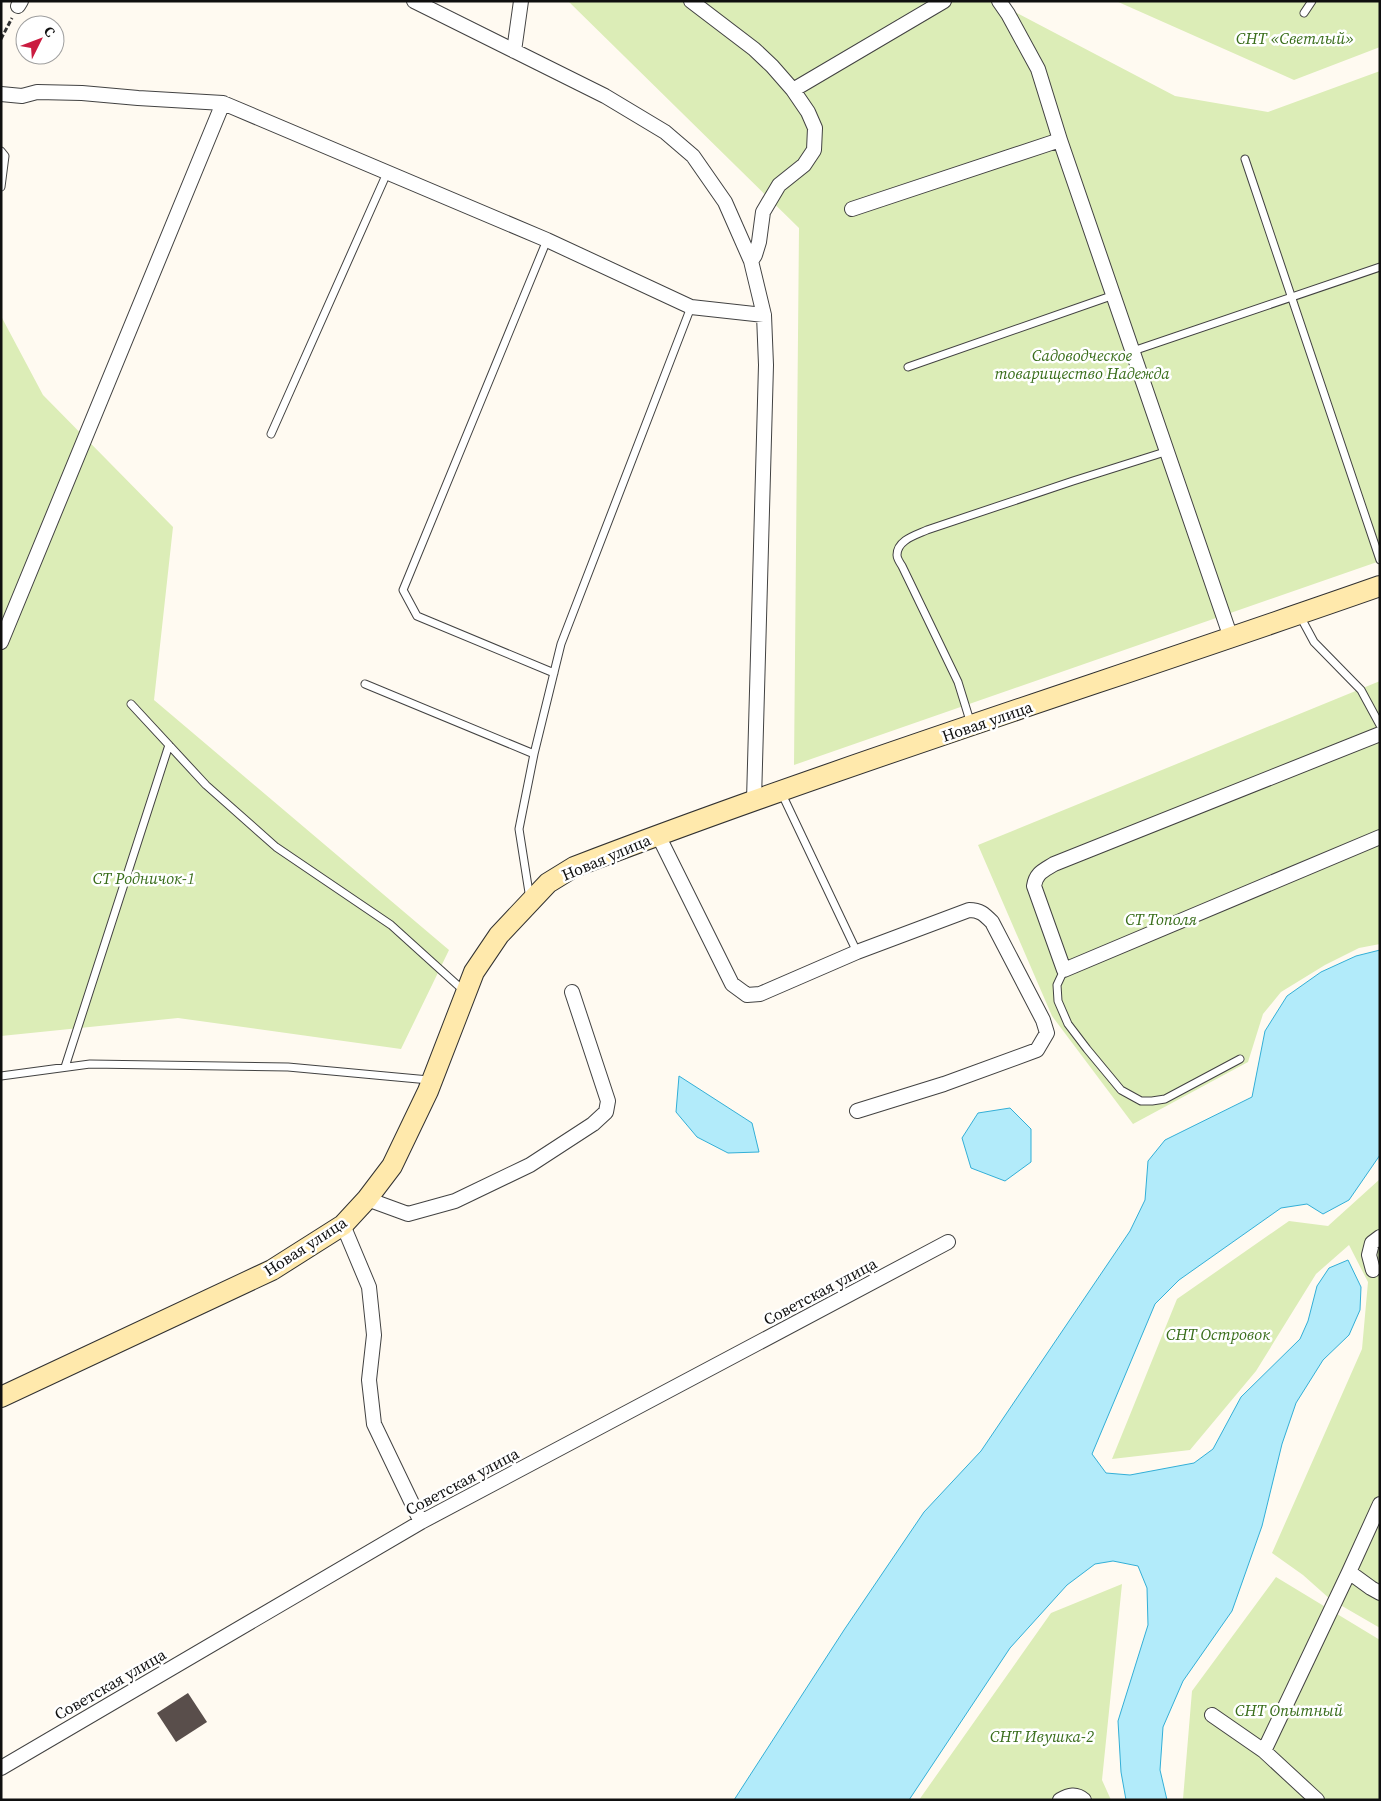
<svg xmlns="http://www.w3.org/2000/svg" width="1381" height="1801" viewBox="0 0 1381 1801" font-family="'Source Serif 4',serif">
<rect width="100%" height="100%" fill="#fffaf1"/>
<path fill="#dcedb7" d="M 568,1 L 994,1 L 1175,96 L 1268,112 L 1380,71 L 1380,561 L 794,765 L 799,228 Z
M 1116,1 L 1380,1 L 1380,47 L 1294,80 Z
M 1,316 L 43,395 L 173,527 L 154,700 L 449,950 L 401,1049 L 178,1018 L 1,1036 Z
M 1380,681 L 1380,944 L 1359,948 L 1325,965 L 1281,992 L 1263,1014 L 1248,1062 L 1133,1124 L 1052,1016 L 978,845 Z
M 1380,1179 L 1380,1628 L 1330,1599 L 1303,1575 L 1272,1553 L 1362,1349 L 1368,1282 L 1349,1245 L 1316,1274 L 1256,1371 L 1190,1450 L 1112,1459 L 1177,1299 L 1289,1221 L 1328,1226 Z
M 1276,1577 L 1380,1640 L 1380,1800 L 1183,1799 L 1192,1691 Z
M 1122,1584 L 1102,1780 L 1111,1800 L 919,1800 L 1051,1613 Z"/>
<path fill="#b2ebfa" stroke="#33afd7" d="M 1380,950 L 1380,1155 L 1349,1200 L 1323,1214 L 1307,1204 L 1281,1208 L 1179,1280 L 1155,1304 L 1092,1454 L 1106,1473 L 1130,1475 L 1194,1463 L 1213,1449 L 1241,1397 L 1300,1339 L 1308,1321 L 1317,1286 L 1329,1268 L 1348,1260 L 1361,1287 L 1360,1310 L 1349,1335 L 1323,1360 L 1296,1403 L 1282,1444 L 1262,1526 L 1232,1611 L 1183,1681 L 1163,1727 L 1160,1770 L 1167,1800 L 1126,1800 L 1121,1772 L 1118,1721 L 1148,1625 L 1147,1588 L 1138,1566 L 1113,1561 L 1095,1564 L 1067,1585 L 1010,1648 L 909,1800 L 734,1800 L 844,1630 L 924,1512 L 981,1451 L 1130,1231 L 1145,1200 L 1148,1161 L 1165,1140 L 1252,1097 L 1265,1031 L 1287,996 L 1321,972 L 1356,956 Z
M 679,1076 L 752,1123 L 759,1152 L 728,1153 L 697,1137 L 676,1112 Z
M 1010,1108 L 1031,1129 L 1031,1162 L 1005,1181 L 971,1168 L 962,1138 L 978,1113 Z"/>
<path fill="#594e4b" d="M 188,1693 L 207,1722 L 176,1742 L 157,1713 Z"/>
<g fill="none" stroke-linecap="round" stroke-linejoin="round">
<defs>
<path id="lane" d="M 1304,13 L 1312,1
M 1,151 L 5,156 L 1,187
M 1245,159 L 1380,560
M 547,240 L 403,590 L 417,616 L 554,673
M 1133,351 L 1380,267
M 908,367 L 1114,295
M 271,434 L 387,173
M 1300,616 L 1314,642 L 1361,690 L 1380,725
M 365,684 L 534,754
M 131,704 L 206,785 L 276,847 L 391,925 L 464,991
M 971,724 L 958,682 L 902,566 C 900,563 897,558 897,555 C 897,540 916,535 927,530 L 1073,481 L 1168,451
M 781,792 L 857,952
M 530,899 L 519,829 L 534,754 L 561,644 L 691,307
M 1064,970 L 1057,985 L 1058,1001 L 1068,1024 L 1087,1049 L 1121,1090 L 1141,1101 L 1152,1101 L 1165,1099 L 1240,1059
M 65,1067 L 169,745
M 1,1076 L 90,1064 L 288,1067 L 429,1080"/>
<path id="street" d="M 414,1 L 605,96 L 665,132 L 693,156 L 725,202 L 751,261 L 764,315 L 766,365 L 754,800
M 691,1 L 754,49 L 772,66 L 793,90 L 808,112 L 815,128 L 814,150 L 804,165 L 779,185 L 763,212 L 759,242 L 755,255 L 751,261
M 999,1 L 1008,14 L 1038,69 L 1060,140 L 1231,638
M 18,6 L 21,1
M 514,51 L 521,1
M 793,90 L 944,1
M 1,94 L 22,96 L 37,92 L 82,93 L 138,98 L 223,103 L 547,240 L 691,307 L 764,315
M 852,209 L 1060,140
M 1,642 L 223,103
M 1380,734 L 1054,864 C 1043,871 1036,873 1034,886 L 1064,970 L 1380,837
M 658,835 L 732,984 L 747,995 L 760,994 L 857,952 L 969,910 C 980,910 984,914 992,922 L 1043,1020 L 1047,1033 L 1037,1050 L 944,1084 L 857,1111
M 367,1199 L 408,1214 L 455,1201 L 530,1165 L 593,1124 L 606,1112 L 608,1101 L 572,992
M 343,1225 L 369,1287 L 374,1335 L 369,1380 L 374,1424 L 421,1522
M 1373,1270 L 1369,1255 L 1372,1243 L 1380,1237
M 1349,1572 L 1371,1588 L 1380,1593
M 1212,1715 L 1264,1751 L 1317,1800
M 1264,1751 L 1349,1572 L 1380,1504
M 1,1768 L 421,1522 L 948,1242
M 1060,1800 C 1069,1795 1076,1793 1084,1800"/>
<path id="secondary" d="M 1,1397 L 272,1270 L 343,1225 L 367,1199 L 392,1166 L 428,1091 L 474,972 L 499,935 L 548,883 L 574,867 C 840,765 1112,680 1380,586"/>
</defs>
<use href="#lane" stroke="#424242" stroke-width="9"/>
<use href="#street" stroke="#424242" stroke-width="16"/>
<use href="#secondary" stroke="#313131" stroke-width="22"/>
<path stroke="#313131" stroke-width="3" stroke-dasharray="5 2.5" stroke-linecap="butt" d="M 1,39 L 12,18"/>
<use href="#lane" stroke="#fff" stroke-width="7"/>
<use href="#street" stroke="#fff" stroke-width="14"/>
<use href="#secondary" stroke="#ffe9ac" stroke-width="20"/>
</g>
<g text-anchor="middle" stroke-width="5" stroke-linejoin="round" paint-order="stroke">
<g font-size="16" font-style="italic" fill="#386d1a" stroke="#fff">
<text x="1295" y="44">СНТ «Светлый»</text>
<text x="1082" y="361">Садоводческое<tspan x="1082" dy="18">товарищество Надежда</tspan></text>
<text x="144" y="884">СТ Родничок-1</text>
<text x="1161" y="925">СТ Тополя</text>
<text x="1218" y="1340">СНТ Островок</text>
<text x="1289" y="1716">СНТ Опытный</text>
<text x="1042" y="1742">СНТ Ивушка-2</text>
</g>
<g font-size="16" fill="#0f0f0f" stroke="#fff">
<text transform="translate(987 721) rotate(-19)" y="6">Новая улица</text>
<text transform="translate(606 857) rotate(-23)" y="6">Новая улица</text>
<text transform="translate(305 1246) rotate(-33)" y="6">Новая улица</text>
<text transform="translate(820 1291) rotate(-28)" y="6">Советская улица</text>
<text transform="translate(462 1481) rotate(-28)" y="6">Советская улица</text>
<text transform="translate(110 1684) rotate(-30)" y="6">Советская улица</text>
</g>
</g>
<rect width="1381" height="1801" fill="none" stroke="#0f0f0f" stroke-width="5"/>
<g transform="translate(40 40) rotate(48)"><circle r="24" fill="#ffffff" stroke="#9f9f9f"/>
<path d="M0-4L9 19L0 12L-9 19Z" fill="#ca1c40"/>
<text y="-8" font-size="14" font-weight="bold" text-anchor="middle" fill="#0f0f0f">С</text>
</g>
</svg>
